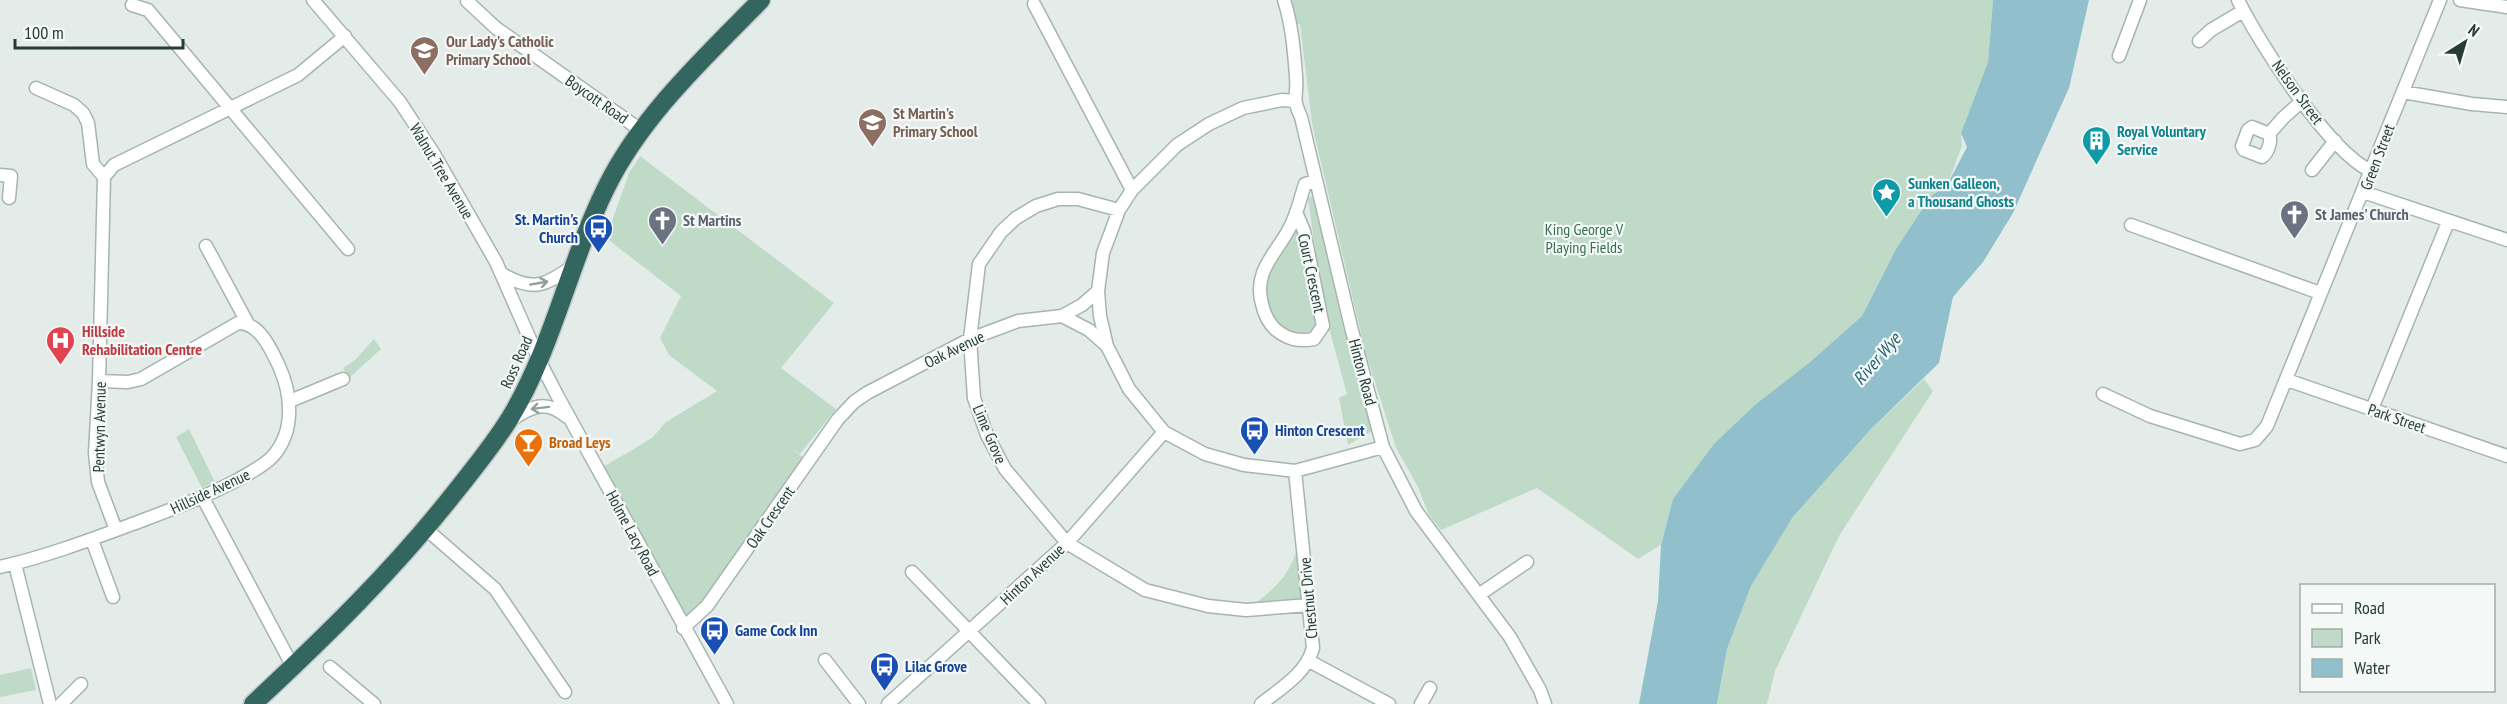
<svg xmlns="http://www.w3.org/2000/svg" width="2507" height="704" viewBox="0 0 2507 704" font-family="'PT Sans Narrow',sans-serif">
<rect width="100%" height="100%" fill="#e4ece9"/>
<path fill="#bfdbc8" d="M 1284,0 L 1993,0 L 1988,62 L 1961,133 L 1962,146 L 1947,186 L 1930,197 L 1896,249 L 1862,316 L 1810,362 L 1756,404 L 1673,499 L 1661,545 L 1638,559 L 1537,488 L 1441,530 L 1429,515 L 1418,487 L 1396,448 L 1365,351 L 1312,124 L 1300,24 L 1292,26 Z
M 640,156 L 834,303 L 781,368 L 836,409 L 800,454 L 793,449 L 808,462 L 683,628 L 599,469 L 634,449 L 653,437 L 666,422 L 717,391 L 669,355 L 660,338 L 681,296 L 606,238 L 629,173 Z
M 1312,196 L 1372,431 L 1348,445 L 1339,398 L 1347,394 L 1324,310 L 1308,199 Z
M 1294,231 L 1301,232 L 1317,328 L 1306,336 L 1297,338 C 1243,305 1265,272 1294,231 Z
M 374,339 L 381,349 L 348,379 L 343,368 L 355,360 Z
M 1924,379 L 1933,391 L 1839,536 L 1775,671 L 1767,704 L 1717,704 L 1727,649 L 1751,586 L 1792,517 L 1870,430 Z
M 189,429 L 215,482 L 202,488 L 176,437 Z
M 1303,532 L 1309,605 L 1246,610 C 1283,583 1289,576 1303,532 Z
M 31,668 L 36,690 L 0,697 L 0,675 Z"/>
<path fill="#91c0cc" d="M 1993,0 L 2089,0 L 2069,88 L 2013,213 L 1983,262 L 1953,297 L 1939,363 L 1870,430 L 1792,518 L 1751,586 L 1727,649 L 1717,704 L 1639,704 L 1658,601 L 1661,545 L 1673,499 L 1714,444 L 1756,404 L 1810,362 L 1862,316 L 1896,249 L 1930,197 L 1947,185 L 1967,147 L 1961,133 L 1988,62 Z"/>
<g fill="none" stroke-linecap="round" stroke-linejoin="round">
<defs>
<path id="minor" d="M 313,0 L 400,102 L 434,154 L 496,262 L 540,362 L 557,395 L 727,704
M 1284,0 C 1292,25 1294,50 1296,76 C 1298,97 1291,96 1301,117 L 1352,331 L 1383,447 L 1416,511 L 1510,637 L 1540,690 L 1545,704
M 2238,0 C 2259,43 2329,152 2371,171
M 2460,0 L 2507,7
M 467,1 L 496,28 L 642,131
M 1034,4 L 1132,190
M 132,5 L 148,10 L 348,249
M 2199,41 L 2211,30 L 2243,11
M 2119,56 L 2140,0
M 36,88 L 74,105 L 83,113 L 88,123 L 93,164 L 104,177
M 2403,92 L 2472,104 L 2507,107
M 1294,101 L 1282,100 L 1243,108 L 1209,124 L 1177,145 L 1132,190 L 1119,210 L 1103,253 L 1098,291 L 1100,316 L 1107,346 L 1129,389 L 1164,432 L 1205,454 L 1244,465 L 1295,471 L 1383,447
M 2269,134 L 2252,127 L 2248,130 L 2242,146 L 2244,150 L 2262,157 C 2268,153 2272,141 2269,134 L 2283,118 L 2302,101
M 2312,170 L 2335,141
M 0,175 L 11,176 L 9,198
M 104,177 L 99,381 L 95,453 L 98,482 L 116,530
M 104,177 L 114,165 L 298,75 L 345,36
M 2363,192 L 2507,240
M 1119,210 L 1078,199 L 1058,199 L 1036,206 L 1016,218 L 1001,232 L 979,264 L 970,339 L 974,398 L 987,435 L 1005,469 L 1067,543 L 1145,590 L 1208,606 L 1246,610 L 1309,605
M 1296,212 L 1304,231 L 1323,326 L 1314,339 C 1298,342 1287,339 1275,329 C 1268,322 1264,313 1262,304 C 1253,272 1275,255 1289,229 C 1297,215 1300,199 1305,184 L 1316,181
M 2131,225 L 2320,293
M 206,246 L 247,322
M 502,274 C 533,292 545,286 573,266
M 1062,316 L 1089,330 L 1107,346
M 2287,380 L 2507,456
M 2103,394 L 2150,416 L 2240,444 L 2255,440 L 2267,426 L 2440,0
M 290,401 L 343,379
M 2372,409 L 2448,222
M 511,420 C 532,406 546,399 567,417
M 203,498 L 293,667
M 426,529 L 495,589 L 565,692
M 92,540 L 113,597
M 15,564 L 50,704
M 0,567 C 44,557 87,541 130,525 C 167,511 204,498 239,479 C 251,472 264,466 273,456 C 295,431 292,395 279,366 C 271,349 259,322 238,323 L 141,379 L 128,382 L 99,381
M 912,572 L 1039,704
M 1480,594 L 1527,562
M 683,628 L 707,606 L 838,419 L 854,402 L 867,393 L 970,339 L 1018,321 L 1062,316 L 1082,305 L 1098,291
M 825,660 L 859,704
M 1309,661 L 1389,704
M 330,667 L 374,704
M 61,704 L 81,684
M 888,704 L 1067,543 L 1164,432
M 1261,704 C 1281,688 1306,674 1313,648 L 1295,471
M 1421,704 L 1430,688"/>
<path id="highway" d="M 253,704 C 325,637 395,569 456,491 C 475,467 494,444 510,418 C 553,347 569,263 606,188 C 641,116 705,57 761,0"/>
</defs>
<use href="#minor" stroke="#a7b4b0" stroke-width="15"/>
<use href="#highway" stroke="#c2c8c7" stroke-width="21"/>
<use href="#minor" stroke="#fff" stroke-width="12"/>
<use href="#highway" stroke="#33665f" stroke-width="18"/>
</g>
<defs><path id="oneway-shaft" d="M-6 0H5M1.5-3L5.5 0L1.5 3" fill="none" stroke-width="1.6" stroke-linecap="round" stroke-linejoin="round" transform="scale(1.5)"/></defs>
<g stroke="#929e9b">
<use href="#oneway-shaft" transform="translate(539 283) rotate(-10)"/>
<use href="#oneway-shaft" transform="translate(540 408) rotate(173)"/>
</g>
<defs>
<symbol id="school-pin" viewBox="-11 -11 22 30"><path d="M0 17L-7.5 6A9.5 9.5 0 1 1 7.5 6Z" fill="#8d6e63" stroke="#f4f9f7"/><path d="M0-5L7-2L0 1L-7-2ZM-4 1L0 2.5L4 1V4Q0 6-4 4Z" fill="#fff"/></symbol>
<symbol id="building-pin" viewBox="-11 -11 22 30"><path d="M0 17L-7.5 6A9.5 9.5 0 1 1 7.5 6Z" fill="#0f9aa8" stroke="#f4f9f7"/><path d="M-4-6H4V6H1V3H-1V6H-4ZM-2.5-4.3h1.7v1.8h-1.7ZM.8-4.3h1.7v1.8H.8ZM-2.5-1h1.7V.8h-1.7ZM.8-1h1.7V.8H.8Z" fill="#fff"/></symbol>
<symbol id="sight-pin" viewBox="-11 -11 22 30"><path d="M0 17L-7.5 6A9.5 9.5 0 1 1 7.5 6Z" fill="#0f9aa8" stroke="#f4f9f7"/><path d="M0-6L1.8-2.2L6-1.7L2.9 1.2L3.7 5.4L0 3.3L-3.7 5.4L-2.9 1.2L-6-1.7L-1.8-2.2Z" fill="#fff"/></symbol>
<symbol id="church-pin" viewBox="-11 -11 22 30"><path d="M0 17L-7.5 6A9.5 9.5 0 1 1 7.5 6Z" fill="#6b7280" stroke="#f4f9f7"/><path d="M-1.2-6h2.4v3.5h3.3v2.4h-3.3V6h-2.4V-.1h-3.3v-2.4h3.3Z" fill="#fff"/></symbol>
<symbol id="bus-pin" viewBox="-11 -11 22 30"><path d="M0 17L-7.5 6A9.5 9.5 0 1 1 7.5 6Z" fill="#1a4fb4" stroke="#f4f9f7"/><path d="M-5-6H5V4H4V6H2V4H-2V6H-4V4H-5ZM-3.5-4V0h7V-4ZM-3.5 1.2v1.5H-2V1.2ZM2 1.2v1.5H3.5V1.2Z" fill="#fff"/></symbol>
<symbol id="hospital-pin" viewBox="-11 -11 22 30"><path d="M0 17L-7.5 6A9.5 9.5 0 1 1 7.5 6Z" fill="#e0444e" stroke="#f4f9f7"/><path d="M-5-5h3v3.5h4V-5h3V5h-3V1.5h-4V5h-3Z" fill="#fff"/></symbol>
<symbol id="bar-pin" viewBox="-11 -11 22 30"><path d="M0 17L-7.5 6A9.5 9.5 0 1 1 7.5 6Z" fill="#e8710a" stroke="#f4f9f7"/><path d="M-6-5H6L.8 .8V4.5H3.5V6h-7V4.5H-.8V.8Z" fill="#fff"/></symbol>
</defs>
<g fill-rule="evenodd">
<use href="#school-pin" x="408" y="34" width="33" height="45"/>
<use href="#school-pin" x="856" y="106" width="33" height="45"/>
<use href="#building-pin" x="2080" y="124" width="33" height="45"/>
<use href="#sight-pin" x="1870" y="176" width="33" height="45"/>
<use href="#church-pin" x="2278" y="198" width="33" height="45"/>
<use href="#church-pin" x="646" y="204" width="33" height="45"/>
<use href="#bus-pin" x="582" y="212" width="33" height="45"/>
<use href="#hospital-pin" x="44" y="324" width="33" height="45"/>
<use href="#bus-pin" x="1238" y="414" width="33" height="45"/>
<use href="#bar-pin" x="512" y="426" width="33" height="45"/>
<use href="#bus-pin" x="698" y="614" width="33" height="45"/>
<use href="#bus-pin" x="868" y="650" width="33" height="45"/>
</g>
<g text-anchor="middle" stroke-width="4.5" stroke-linejoin="round" paint-order="stroke">
<g font-size="16" font-weight="bold" fill="#785e54" stroke="#f4f9f7" text-anchor="start">
<text x="446" y="47">Our Lady's Catholic<tspan x="446" dy="18">Primary School</tspan></text>
<text x="893" y="119">St Martin's<tspan x="893" dy="18">Primary School</tspan></text>
</g>
<g font-size="16" fill="#253c37" stroke="#f4f9f7">
<text transform="translate(2298 92) rotate(54)" y="6">Nelson Street</text>
<text transform="translate(597 99) rotate(35)" y="6">Boycott Road</text>
<text transform="translate(2377 157) rotate(-69)" y="6">Green Street</text>
<text transform="translate(442 171) rotate(59)" y="6">Walnut Tree Avenue</text>
<text transform="translate(1312 273) rotate(78)" y="6">Court Crescent</text>
<text transform="translate(954 349) rotate(-26)" y="6">Oak Avenue</text>
<text transform="translate(516 362) rotate(-66)" y="6">Ross Road</text>
<text transform="translate(1363 372) rotate(75)" y="6">Hinton Road</text>
<text transform="translate(2397 418) rotate(19)" y="6">Park Street</text>
<text transform="translate(99 427) rotate(-89)" y="6">Pentwyn Avenue</text>
<text transform="translate(990 434) rotate(67)" y="6">Lime Grove</text>
<text transform="translate(210 491) rotate(-25)" y="6">Hillside Avenue</text>
<text transform="translate(770 517) rotate(-55)" y="6">Oak Crescent</text>
<text transform="translate(633 533) rotate(62)" y="6">Holme Lacy Road</text>
<text transform="translate(1032 574) rotate(-43)" y="6">Hinton Avenue</text>
<text transform="translate(1308 598) rotate(-95)" y="6">Chestnut Drive</text>
</g>
<g font-size="16" font-weight="bold" fill="#0d838f" stroke="#f4f9f7" text-anchor="start">
<text x="2117" y="137">Royal Voluntary<tspan x="2117" dy="18">Service</tspan></text>
<text x="1908" y="189">Sunken Galleon,<tspan x="1908" dy="18">a Thousand Ghosts</tspan></text>
</g>
<g font-size="16" font-weight="bold" fill="#5b616d" stroke="#f4f9f7" text-anchor="start">
<text x="2315" y="220">St James' Church</text>
<text x="683" y="226">St Martins</text>
</g>
<g font-size="16" font-weight="bold" fill="#164399" stroke="#f4f9f7" text-anchor="start">
<text x="578" y="225" text-anchor="end">St. Martin's<tspan x="578" dy="18">Church</tspan></text>
<text x="1275" y="436">Hinton Crescent</text>
<text x="735" y="636">Game Cock Inn</text>
<text x="905" y="672">Lilac Grove</text>
</g>
<g font-size="16" fill="#32704e" stroke="#f4f9f7">
<text x="1584" y="235">King George V<tspan x="1584" dy="18">Playing Fields</tspan></text>
</g>
<g font-size="16" font-weight="bold" fill="#be3a42" stroke="#f4f9f7" text-anchor="start">
<text x="82" y="337">Hillside<tspan x="82" dy="18">Rehabilitation Centre</tspan></text>
</g>
<g font-size="16" font-weight="bold" fill="#c56008" stroke="#f4f9f7" text-anchor="start">
<text x="549" y="448">Broad Leys</text>
</g>
<g font-size="18" font-style="italic" fill="#236174" stroke="#f4f9f7">
<text transform="translate(1877 359) rotate(-49)" y="6">River Wye</text>
</g>
</g>
<rect x="2300" y="584" width="195" height="108" fill="#f4f9f7" stroke="#a1adaa" stroke-width="1.5"/>
<rect x="2312" y="604" width="30" height="9" fill="#ffffff" stroke="#a1adaa" stroke-width="1.5"/>
<text x="2354" y="614" font-size="18" fill="#253c37">Road</text>
<rect x="2312" y="629" width="30" height="18" fill="#bfdbc8" stroke="#a1adaa" stroke-width="1.5"/>
<text x="2354" y="644" font-size="18" fill="#253c37">Park</text>
<rect x="2312" y="659" width="30" height="18" fill="#91c0cc" stroke="#a1adaa" stroke-width="1.5"/>
<text x="2354" y="674" font-size="18" fill="#253c37">Water</text>
<g transform="translate(2465 42) rotate(37)" stroke="#f4f9f7" stroke-width="4.5" paint-order="stroke">
<path d="M0-4.5L10 22L0 15L-10 22Z" fill="#253c37"/>
<text y="-9" font-size="16" font-weight="bold" text-anchor="middle" fill="#253c37">N</text>
</g>
<path d="M15 39v9h168v-9" fill="none" stroke="#253c37" stroke-width="3"/>
<text x="24" y="39" font-size="18" fill="#253c37" stroke="#f4f9f7" stroke-width="4.5" paint-order="stroke">100 m</text>
</svg>
